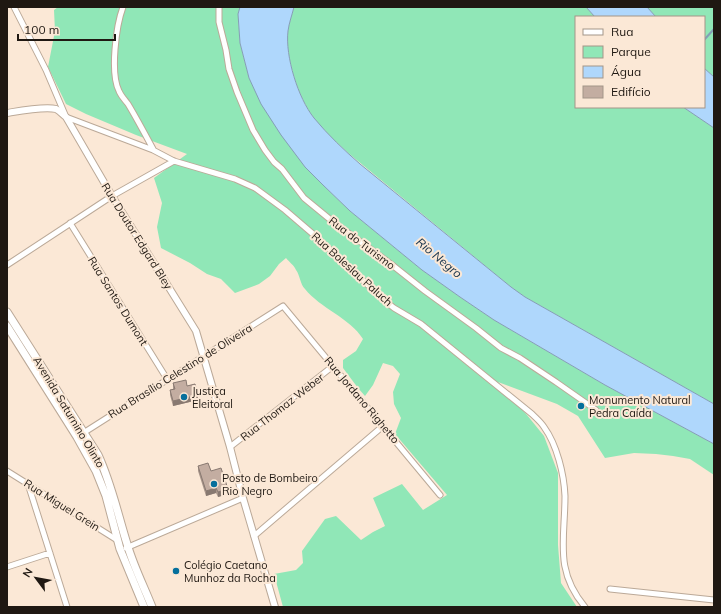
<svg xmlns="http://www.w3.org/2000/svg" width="721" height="614" viewBox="0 0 721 614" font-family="Mulish,sans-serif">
<rect width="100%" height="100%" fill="#fbe8d6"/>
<path fill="#90e7b7" d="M 58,7 L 240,7 L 238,14 L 240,43 L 249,78 L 305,167 L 323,185 L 350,211 L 422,270 L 460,297 L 494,320 L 605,385 L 714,444 L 714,475 L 690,459 L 673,456 L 656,454 L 634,453 L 605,458 L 578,416 L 557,404 L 498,382 L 527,415 L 544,436 L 558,473 L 558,545 L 561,583 L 577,607 L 283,607 L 274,574 L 296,570 L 303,563 L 302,551 L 325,519 L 336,516 L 361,540 L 373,532 L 385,526 L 373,498 L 402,484 L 423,510 L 447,495 L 395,434 L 401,418 L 394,404 L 393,392 L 400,374 L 393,366 L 383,363 L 373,385 L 365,396 L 358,388 L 343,368 L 343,360 L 356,351 L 363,339 C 350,318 320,308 305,289 C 300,284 300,275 296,270 C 294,265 289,262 286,258 L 279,264 L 270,276 L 259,284 L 235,293 L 221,279 L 207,274 L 190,263 L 161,248 L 157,227 L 162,203 L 154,178 L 187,154 L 136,135 L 86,114 L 66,104 L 48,67 L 55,31 L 54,10 Z
M 294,7 L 586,7 L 595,17 L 576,17 L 576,107 L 683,107 L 714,128 L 714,404 L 525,297 L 511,287 L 353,157 C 339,145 325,132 314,118 C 298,97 285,56 288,31 C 289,23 292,15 294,7 Z
M 647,7 L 714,7 L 714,77 L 704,68 L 704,17 L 656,17 Z"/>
<path fill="#afd7fc" stroke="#849eb6" d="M 240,7 L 294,7 C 292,15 289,23 288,31 C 285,56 298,98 314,118 C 328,135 344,150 360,164 L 511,287 L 525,297 L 714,404 L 714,444 L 605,385 L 494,320 L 460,297 L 422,270 L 350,211 L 323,185 L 305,167 L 281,135 L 261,104 L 249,78 L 240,43 L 238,14 Z
M 586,7 L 647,7 L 656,17 L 595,17 Z
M 704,68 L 714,77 L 714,128 L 683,107 L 704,107 Z"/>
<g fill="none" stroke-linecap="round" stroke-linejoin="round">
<path stroke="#849eb6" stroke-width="2" d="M 704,40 L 714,29"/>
<defs>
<path id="minor" d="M 14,7 L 46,70 L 66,117 L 153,150 L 174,161 L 235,179 L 255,188 L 285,210 L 313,234 L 385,301 L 394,308 L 421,324 L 532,414 C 536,418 541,422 544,427 C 557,445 564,474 565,496 C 565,540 554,570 585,607
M 123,7 C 116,26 110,73 119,91 C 121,96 125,100 128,104 C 137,119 145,134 153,149
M 219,7 L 219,22 L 226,50 L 229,69 L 237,92 L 253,130 L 265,150 L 274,162 L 282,169 L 304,198 L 332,221 L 391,264 L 425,291 L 476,328 L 501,348 L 520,358 L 556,382 L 596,410
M 70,223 L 167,379
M 7,265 L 112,196 L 174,161
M 77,437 L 283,306 L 440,495
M 230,447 L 333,366
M 7,471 L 117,540
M 28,484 L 67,607
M 254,536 L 383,426
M 126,548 L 243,498
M 7,567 L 50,553
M 610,589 L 714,600"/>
<path id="tertiary" d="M 7,113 C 19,111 45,106 56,109 C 60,111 63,115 66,117 L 112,196 L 196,331 L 230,447 L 243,498 L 275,607"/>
<path id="secondary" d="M 7,312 L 98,455 C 112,485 118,516 128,547 C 134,567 144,587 152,607
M 7,326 L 77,437 L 96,471 L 106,496 L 120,549 L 144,607"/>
</defs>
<use href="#minor" stroke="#bba998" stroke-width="7"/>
<use href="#tertiary" stroke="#bba998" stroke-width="8"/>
<use href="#secondary" stroke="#bba998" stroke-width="9"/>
<use href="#minor" stroke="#fff" stroke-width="5"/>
<use href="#tertiary" stroke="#fff" stroke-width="6"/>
<use href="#secondary" stroke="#fff" stroke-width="7"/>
</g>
<path fill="#a8958a" d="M 173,383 L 187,386 L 198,400 L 173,406 L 170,395 L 170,390 L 173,389 Z
M 198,466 L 211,471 L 228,494 L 218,497 L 216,493 L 206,496 L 198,471 Z"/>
<path fill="#887971" d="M 198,395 L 198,400 L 173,406 L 173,401 Z
M 216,488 L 216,493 L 206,496 L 206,491 Z
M 228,489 L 228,494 L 218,497 L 218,492 Z"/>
<path fill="#c3ada1" stroke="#887971" d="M 186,380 L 187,386 L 195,384 L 198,395 L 173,401 L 170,390 L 175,389 L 173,383 Z
M 208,463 L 211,471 L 221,468 L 228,489 L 218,492 L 216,488 L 206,491 L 198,466 Z"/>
<g fill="#056f9c" stroke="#fbe8d6" stroke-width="1.5">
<circle cx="184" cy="397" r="4"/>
<circle cx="581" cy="406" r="4"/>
<circle cx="214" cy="484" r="4"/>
<circle cx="176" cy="571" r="4"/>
</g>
<g text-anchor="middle" stroke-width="4" stroke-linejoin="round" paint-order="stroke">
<g font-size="11" fill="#1f1812" stroke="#fbe8d6">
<text transform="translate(137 236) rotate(58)" y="4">Rua Doutor Edgard Bley</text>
<text transform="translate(362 243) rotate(37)" y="4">Rua do Turismo</text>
<text transform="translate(352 269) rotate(42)" y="4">Rua Boleslau Paluch</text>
<text transform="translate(118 301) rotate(58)" y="4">Rua Santos Dumont</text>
<text transform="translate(180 371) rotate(-32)" y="4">Rua Brasílio Celestino de Oliveira</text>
<text transform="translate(362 400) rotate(50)" y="4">Rua Jordano Righetto</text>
<text transform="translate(282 407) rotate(-38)" y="4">Rua Thomaz Weber</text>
<text transform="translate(69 412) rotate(59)" y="4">Avenida Saturnino Olinto</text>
<text transform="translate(62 505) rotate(32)" y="4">Rua Miguel Grein</text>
</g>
<g font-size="11" fill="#1f1812" stroke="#fbe8d6" text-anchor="start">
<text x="192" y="395">Justiça<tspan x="192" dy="13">Eleitoral</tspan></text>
<text x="589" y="404">Monumento Natural<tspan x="589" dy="13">Pedra Caída</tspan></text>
<text x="222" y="482">Posto de Bombeiro<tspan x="222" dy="13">Rio Negro</tspan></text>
<text x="184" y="569">Colégio Caetano<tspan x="184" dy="13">Munhoz da Rocha</tspan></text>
</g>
<g font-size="12" font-style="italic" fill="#15324b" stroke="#fbe8d6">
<text transform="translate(439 258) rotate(40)" y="4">Rio Negro</text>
</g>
</g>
<rect width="721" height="614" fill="none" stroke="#1f1812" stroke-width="16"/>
<rect x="575" y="16" width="130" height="92" fill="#fbe8d6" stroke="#a39588"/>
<rect x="583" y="29" width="20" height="6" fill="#ffffff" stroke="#a39588"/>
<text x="611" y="36" font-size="12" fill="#1f1812">Rua</text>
<rect x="583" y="46" width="20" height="12" fill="#90e7b7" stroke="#a39588"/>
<text x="611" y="56" font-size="12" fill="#1f1812">Parque</text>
<rect x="583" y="66" width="20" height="12" fill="#afd7fc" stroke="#a39588"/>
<text x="611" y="76" font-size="12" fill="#1f1812">Água</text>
<rect x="583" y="86" width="20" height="12" fill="#c3ada1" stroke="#a39588"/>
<text x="611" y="96" font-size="12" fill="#1f1812">Edifício</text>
<g transform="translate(36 578) rotate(302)" stroke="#fbe8d6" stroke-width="3" paint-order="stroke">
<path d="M0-3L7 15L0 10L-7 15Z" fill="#1f1812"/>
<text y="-6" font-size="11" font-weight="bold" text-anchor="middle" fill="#1f1812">N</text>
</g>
<path d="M18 34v6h97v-6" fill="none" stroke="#1f1812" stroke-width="2"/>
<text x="24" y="34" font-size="12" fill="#1f1812" stroke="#fbe8d6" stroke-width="3" paint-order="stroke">100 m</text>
</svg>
